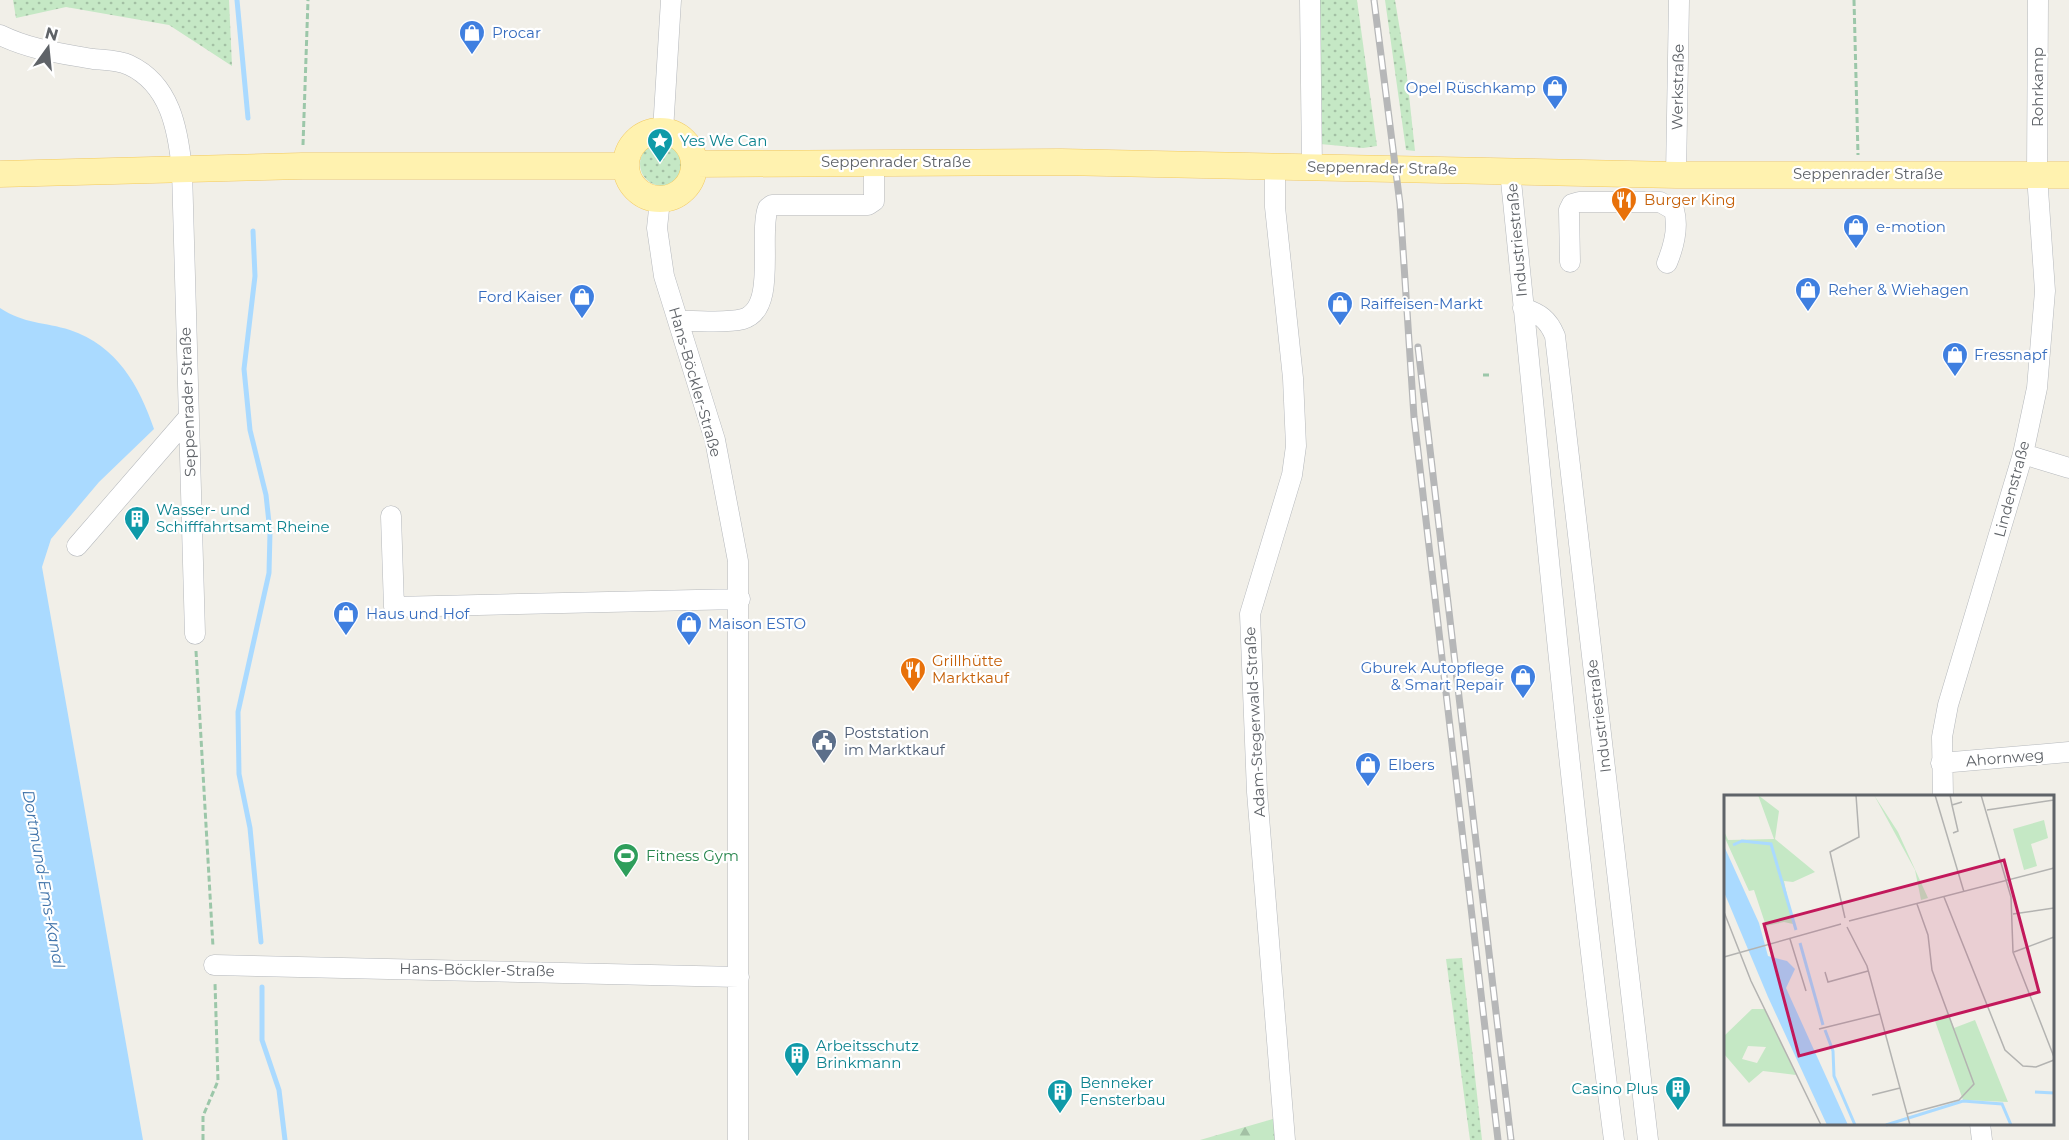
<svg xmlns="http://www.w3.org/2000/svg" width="2069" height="1140" viewBox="0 0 2069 1140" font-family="Montserrat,sans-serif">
<defs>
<pattern id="grass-dots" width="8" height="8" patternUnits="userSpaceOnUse" patternTransform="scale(1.5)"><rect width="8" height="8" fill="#c5e8c5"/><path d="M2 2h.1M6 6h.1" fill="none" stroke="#a3c0a4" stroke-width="1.8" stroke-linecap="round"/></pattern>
<pattern id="forest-firs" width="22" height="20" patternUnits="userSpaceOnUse" patternTransform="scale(1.5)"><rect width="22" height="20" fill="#c5e8c5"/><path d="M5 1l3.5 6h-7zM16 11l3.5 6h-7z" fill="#a3c0a4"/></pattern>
</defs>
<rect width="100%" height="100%" fill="#f1efe8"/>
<path fill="url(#grass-dots)" d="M 13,0 L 229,0 L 232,66 L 169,25 L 66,7 L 16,18 Z
M 1319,0 L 1357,0 L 1377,146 L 1363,148 L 1320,144 Z
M 1385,0 L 1395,0 L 1406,67 L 1415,151 L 1406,150 Z
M640 164a22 22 0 1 1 44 0a22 22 0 1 1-44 0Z
M 1462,958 L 1482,1140 L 1470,1140 L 1446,959 Z"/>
<path fill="url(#forest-firs)" d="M 1290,1114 L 1293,1140 L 1200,1140 Z"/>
<path fill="#aadaff" d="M 0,308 C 24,324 45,322 70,330 C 117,346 139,385 154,429 L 99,482 L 51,539 L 42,567 L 143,1140 L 0,1140 Z"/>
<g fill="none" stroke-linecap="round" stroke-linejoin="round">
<path stroke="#aadaff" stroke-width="5" d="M 237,0 L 248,118
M 253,231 L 255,276 L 244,369 L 250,430 L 266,495 L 270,532 L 269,573 L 238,712 L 239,774 L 250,828 L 261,942
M 262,987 L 262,1040 L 279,1090 L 285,1140"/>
<defs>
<path id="minor" d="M 1310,0 L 1312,167
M 0,35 C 31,50 59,53 93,59 C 104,60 119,60 129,65 C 170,84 178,129 182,170 L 195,634
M 663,131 L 671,0
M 1275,167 L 1275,207 L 1293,378 L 1296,446 L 1292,475 L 1250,614 L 1257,792 L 1285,1140
M 1510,171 C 1543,494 1572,818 1614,1140
M 1676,175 L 1679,0
M 660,200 L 657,228 L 664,276 L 715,440 L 738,561 L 738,1140
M 1570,262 L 1569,210 L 1572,204 L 1579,202 L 1660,202 L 1674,210 C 1679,228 1674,246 1667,263
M 1523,308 C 1540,314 1548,319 1555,336 L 1648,1140
M 678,321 C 698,320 724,324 743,319 C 778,309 758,235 768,208 L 772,205 L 868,205 L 874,201 L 874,162
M 2023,454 L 2069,468
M 391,516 L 394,607 L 740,599
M 77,546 L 188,418
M 1941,763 L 2069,752
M 1943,796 L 1942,737 L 1948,705 L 2023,454 L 2037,388 L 2045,291 L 2037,175 L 2038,0
M 214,965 L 739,977
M 1980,1124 L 1982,1140"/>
<path id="major" d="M626 165a34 34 0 1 1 68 0a34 34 0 1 1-68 0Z
M 695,164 L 1061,162 L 1676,175 L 2069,175
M 0,174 L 302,166 L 624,166"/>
</defs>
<use href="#minor" stroke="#b5b8bc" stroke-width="21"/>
<use href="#major" stroke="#f2c960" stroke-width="27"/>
<path stroke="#9cc7a9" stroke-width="3" stroke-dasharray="6 3" stroke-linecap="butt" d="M 1854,0 L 1858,155
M 303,145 L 308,0
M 1483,375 L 1492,375
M 196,651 L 213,947
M 203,1140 L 203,1116 L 218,1081 L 215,983"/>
<use href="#minor" stroke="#fff" stroke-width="20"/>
<use href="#major" stroke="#fff2af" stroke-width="26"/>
<defs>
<path id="rail" d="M 1374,0 L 1400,204 L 1414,417 L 1498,1140
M 1418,347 L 1511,1140"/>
</defs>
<use href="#rail" stroke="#b6b7b8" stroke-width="7"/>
<use href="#rail" stroke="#fff" stroke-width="4.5" stroke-dasharray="14" stroke-linecap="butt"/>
</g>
<defs>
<symbol id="shop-pin" viewBox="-11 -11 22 30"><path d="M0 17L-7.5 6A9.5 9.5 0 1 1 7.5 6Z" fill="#3f7fe0" stroke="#fff"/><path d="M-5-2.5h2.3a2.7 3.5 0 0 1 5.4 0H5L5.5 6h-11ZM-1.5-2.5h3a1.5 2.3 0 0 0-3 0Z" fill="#fff"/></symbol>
<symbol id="sight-pin" viewBox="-11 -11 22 30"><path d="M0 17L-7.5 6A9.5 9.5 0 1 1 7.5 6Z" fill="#0f9aa8" stroke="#fff"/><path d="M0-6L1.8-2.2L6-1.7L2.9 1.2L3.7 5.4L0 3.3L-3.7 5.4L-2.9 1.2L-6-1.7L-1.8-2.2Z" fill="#fff"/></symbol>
<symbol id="restaurant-pin" viewBox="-11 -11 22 30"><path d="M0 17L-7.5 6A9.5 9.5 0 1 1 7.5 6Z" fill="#e8710a" stroke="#fff"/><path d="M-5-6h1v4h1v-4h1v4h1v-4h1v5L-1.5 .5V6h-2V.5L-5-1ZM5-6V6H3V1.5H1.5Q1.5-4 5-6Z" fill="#fff"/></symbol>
<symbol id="building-pin" viewBox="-11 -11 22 30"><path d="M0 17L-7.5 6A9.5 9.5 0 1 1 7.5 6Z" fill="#0f9aa8" stroke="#fff"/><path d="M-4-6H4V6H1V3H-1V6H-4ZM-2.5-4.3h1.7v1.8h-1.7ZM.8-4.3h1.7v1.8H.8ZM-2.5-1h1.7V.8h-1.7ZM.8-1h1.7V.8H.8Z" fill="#fff"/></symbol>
<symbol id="civic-pin" viewBox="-11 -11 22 30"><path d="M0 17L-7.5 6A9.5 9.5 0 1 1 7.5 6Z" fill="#5c6f8a" stroke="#fff"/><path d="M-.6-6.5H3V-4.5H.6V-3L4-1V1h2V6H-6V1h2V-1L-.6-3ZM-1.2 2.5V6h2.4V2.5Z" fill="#fff"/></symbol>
<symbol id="stadium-pin" viewBox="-11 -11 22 30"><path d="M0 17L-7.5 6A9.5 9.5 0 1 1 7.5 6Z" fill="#2e9e5b" stroke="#fff"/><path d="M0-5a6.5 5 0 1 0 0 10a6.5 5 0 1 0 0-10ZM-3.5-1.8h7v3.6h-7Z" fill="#fff"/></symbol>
</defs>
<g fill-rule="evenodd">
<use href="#shop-pin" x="457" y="18" width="30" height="40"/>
<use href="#shop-pin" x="1540" y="73" width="30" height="40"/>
<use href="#sight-pin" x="645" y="126" width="30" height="40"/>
<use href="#restaurant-pin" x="1609" y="185" width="30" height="40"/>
<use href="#shop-pin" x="1841" y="212" width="30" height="40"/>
<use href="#shop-pin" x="1793" y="275" width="30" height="40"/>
<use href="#shop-pin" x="567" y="282" width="30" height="40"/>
<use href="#shop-pin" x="1325" y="289" width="30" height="40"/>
<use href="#shop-pin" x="1940" y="340" width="30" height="40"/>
<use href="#building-pin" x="122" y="504" width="30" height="40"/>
<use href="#shop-pin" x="331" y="599" width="30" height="40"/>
<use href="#shop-pin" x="674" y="609" width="30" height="40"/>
<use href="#restaurant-pin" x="898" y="655" width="30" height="40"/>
<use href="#shop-pin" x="1508" y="662" width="30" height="40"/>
<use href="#civic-pin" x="809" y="727" width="30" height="40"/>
<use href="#shop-pin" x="1353" y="750" width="30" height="40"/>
<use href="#stadium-pin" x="611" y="841" width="30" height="40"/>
<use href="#building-pin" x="782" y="1040" width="30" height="40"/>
<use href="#building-pin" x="1663" y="1074" width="30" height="40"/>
<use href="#building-pin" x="1045" y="1077" width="30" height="40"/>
</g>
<g text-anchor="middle" stroke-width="4.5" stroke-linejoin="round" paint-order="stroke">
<g font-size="15" fill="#366cbe" stroke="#fff" text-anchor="start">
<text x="492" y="38">Procar</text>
<text x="1536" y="93" text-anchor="end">Opel Rüschkamp</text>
<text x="1876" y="232">e-motion</text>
<text x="1828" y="295">Reher &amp; Wiehagen</text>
<text x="562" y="302" text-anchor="end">Ford Kaiser</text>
<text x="1360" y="309">Raiffeisen-Markt</text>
<text x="1974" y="360">Fressnapf</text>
<text x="366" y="619">Haus und Hof</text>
<text x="708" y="629">Maison ESTO</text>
<text x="1504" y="673" text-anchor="end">Gburek Autopflege<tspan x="1504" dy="17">&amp; Smart Repair</tspan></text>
<text x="1388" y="770">Elbers</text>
</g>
<g font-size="15" fill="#5f6368" stroke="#fff">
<text transform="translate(1678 87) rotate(-89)" y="5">Werkstraße</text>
<text transform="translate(2038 87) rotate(-90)" y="5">Rohrkamp</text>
<text x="896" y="167">Seppenrader Straße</text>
<text transform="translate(1382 168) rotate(1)" y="5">Seppenrader Straße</text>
<text x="1868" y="179">Seppenrader Straße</text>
<text transform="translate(1517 240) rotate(-95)" y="5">Industriestraße</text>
<text transform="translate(695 382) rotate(74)" y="5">Hans-Böckler-Straße</text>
<text transform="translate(188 402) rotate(-92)" y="5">Seppenrader Straße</text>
<text transform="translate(2012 489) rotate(-75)" y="5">Lindenstraße</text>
<text transform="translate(1599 716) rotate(-97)" y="5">Industriestraße</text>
<text transform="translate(1255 722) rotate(-93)" y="5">Adam-Stegerwald-Straße</text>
<text transform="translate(2005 758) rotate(-5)" y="5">Ahornweg</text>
<text transform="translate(477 970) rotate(1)" y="5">Hans-Böckler-Straße</text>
</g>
<g font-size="15" fill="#0d838f" stroke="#fff" text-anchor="start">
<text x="680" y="146">Yes We Can</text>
<text x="156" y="515">Wasser- und<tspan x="156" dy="17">Schifffahrtsamt Rheine</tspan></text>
<text x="816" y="1051">Arbeitsschutz<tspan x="816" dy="17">Brinkmann</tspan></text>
<text x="1080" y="1088">Benneker<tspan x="1080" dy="17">Fensterbau</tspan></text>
<text x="1658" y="1094" text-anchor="end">Casino Plus</text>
</g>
<g font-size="15" fill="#c56008" stroke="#fff" text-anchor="start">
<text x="1644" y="205">Burger King</text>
<text x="932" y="666">Grillhütte<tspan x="932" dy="17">Marktkauf</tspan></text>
</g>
<g font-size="15" fill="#4e5e75" stroke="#fff" text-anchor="start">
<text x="844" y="738">Poststation<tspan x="844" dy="17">im Marktkauf</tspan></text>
</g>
<g font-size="15" fill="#27864d" stroke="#fff" text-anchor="start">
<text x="646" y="861">Fitness Gym</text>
</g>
<g font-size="16" font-style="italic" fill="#4174aa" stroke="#fff">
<text transform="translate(44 879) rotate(80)" y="6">Dortmund-Ems-Kanal</text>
</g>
</g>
<g transform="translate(1724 795)">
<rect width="330" height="330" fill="#f1efe8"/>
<path d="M 34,0 L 55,16 L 51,44 L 91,77 L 69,87 L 60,86 L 69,129 L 60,127 L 42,131 L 30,95 L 25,96 L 0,41 L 0,36 L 4,45 L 50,44 ZM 150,0 L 174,37 L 204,103 L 197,105 L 191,75 ZM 28,214 L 41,214 L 72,280 L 39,276 L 25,288 L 0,259 L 0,241 ZM 24,251 L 42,252 L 33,268 L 18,264 Z" fill="#c5e8c5" fill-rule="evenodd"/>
<path d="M 224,218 L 230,233 L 251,225 L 284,307 L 239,305 L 211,226 Z" fill="#c5e8c5"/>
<path d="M 320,25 L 324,43 L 307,49 L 313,71 L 300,75 L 289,34 Z" fill="#c5e8c5"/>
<path d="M 0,51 L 35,128 L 44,161 L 63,166 L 71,174 L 62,193 L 124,330 L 103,330 L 44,202 L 0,97 Z" fill="#aadaff"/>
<path fill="none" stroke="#aadaff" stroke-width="3" d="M 9,50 L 18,46 L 47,49 L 72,135M 76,148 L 99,230M 101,235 L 109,256 L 110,281 L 131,330M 311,297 L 330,298M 162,330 L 239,306 L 278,309 L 287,330"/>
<path fill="none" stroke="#b3b3b1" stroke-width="1.5" d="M 211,0 L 240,97M 226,0 L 228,10 L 238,7M 257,0 L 287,102 L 289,157 L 330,262M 228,10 L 234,36 L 229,38M 263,15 L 330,5M 220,102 L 281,255 L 299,271 L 312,272 L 330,265M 0,117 L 27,186 L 97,330M 289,119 L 330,113M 121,123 L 106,57 L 135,42 L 132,0M 125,126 L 330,73M 123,132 L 143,171 L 186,330M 66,144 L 82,196M 290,157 L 330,142M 0,162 L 117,129M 101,177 L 104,187 L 144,176M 95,234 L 156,219M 148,300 L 176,293M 183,319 L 235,305 L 250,289 L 208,175 L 204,140 L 193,109"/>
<path fill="#c2185b" fill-opacity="0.15" stroke="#c2185b" stroke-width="3" d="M 280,65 L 315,197 L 75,261 L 40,129 Z"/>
<rect width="330" height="330" fill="none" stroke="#5f6368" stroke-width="3"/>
</g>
<g transform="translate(48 48) rotate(15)" stroke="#ffffff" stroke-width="4.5" paint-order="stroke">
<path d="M0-4.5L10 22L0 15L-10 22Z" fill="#5f6368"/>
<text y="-9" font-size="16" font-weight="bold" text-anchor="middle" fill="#5f6368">N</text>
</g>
</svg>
